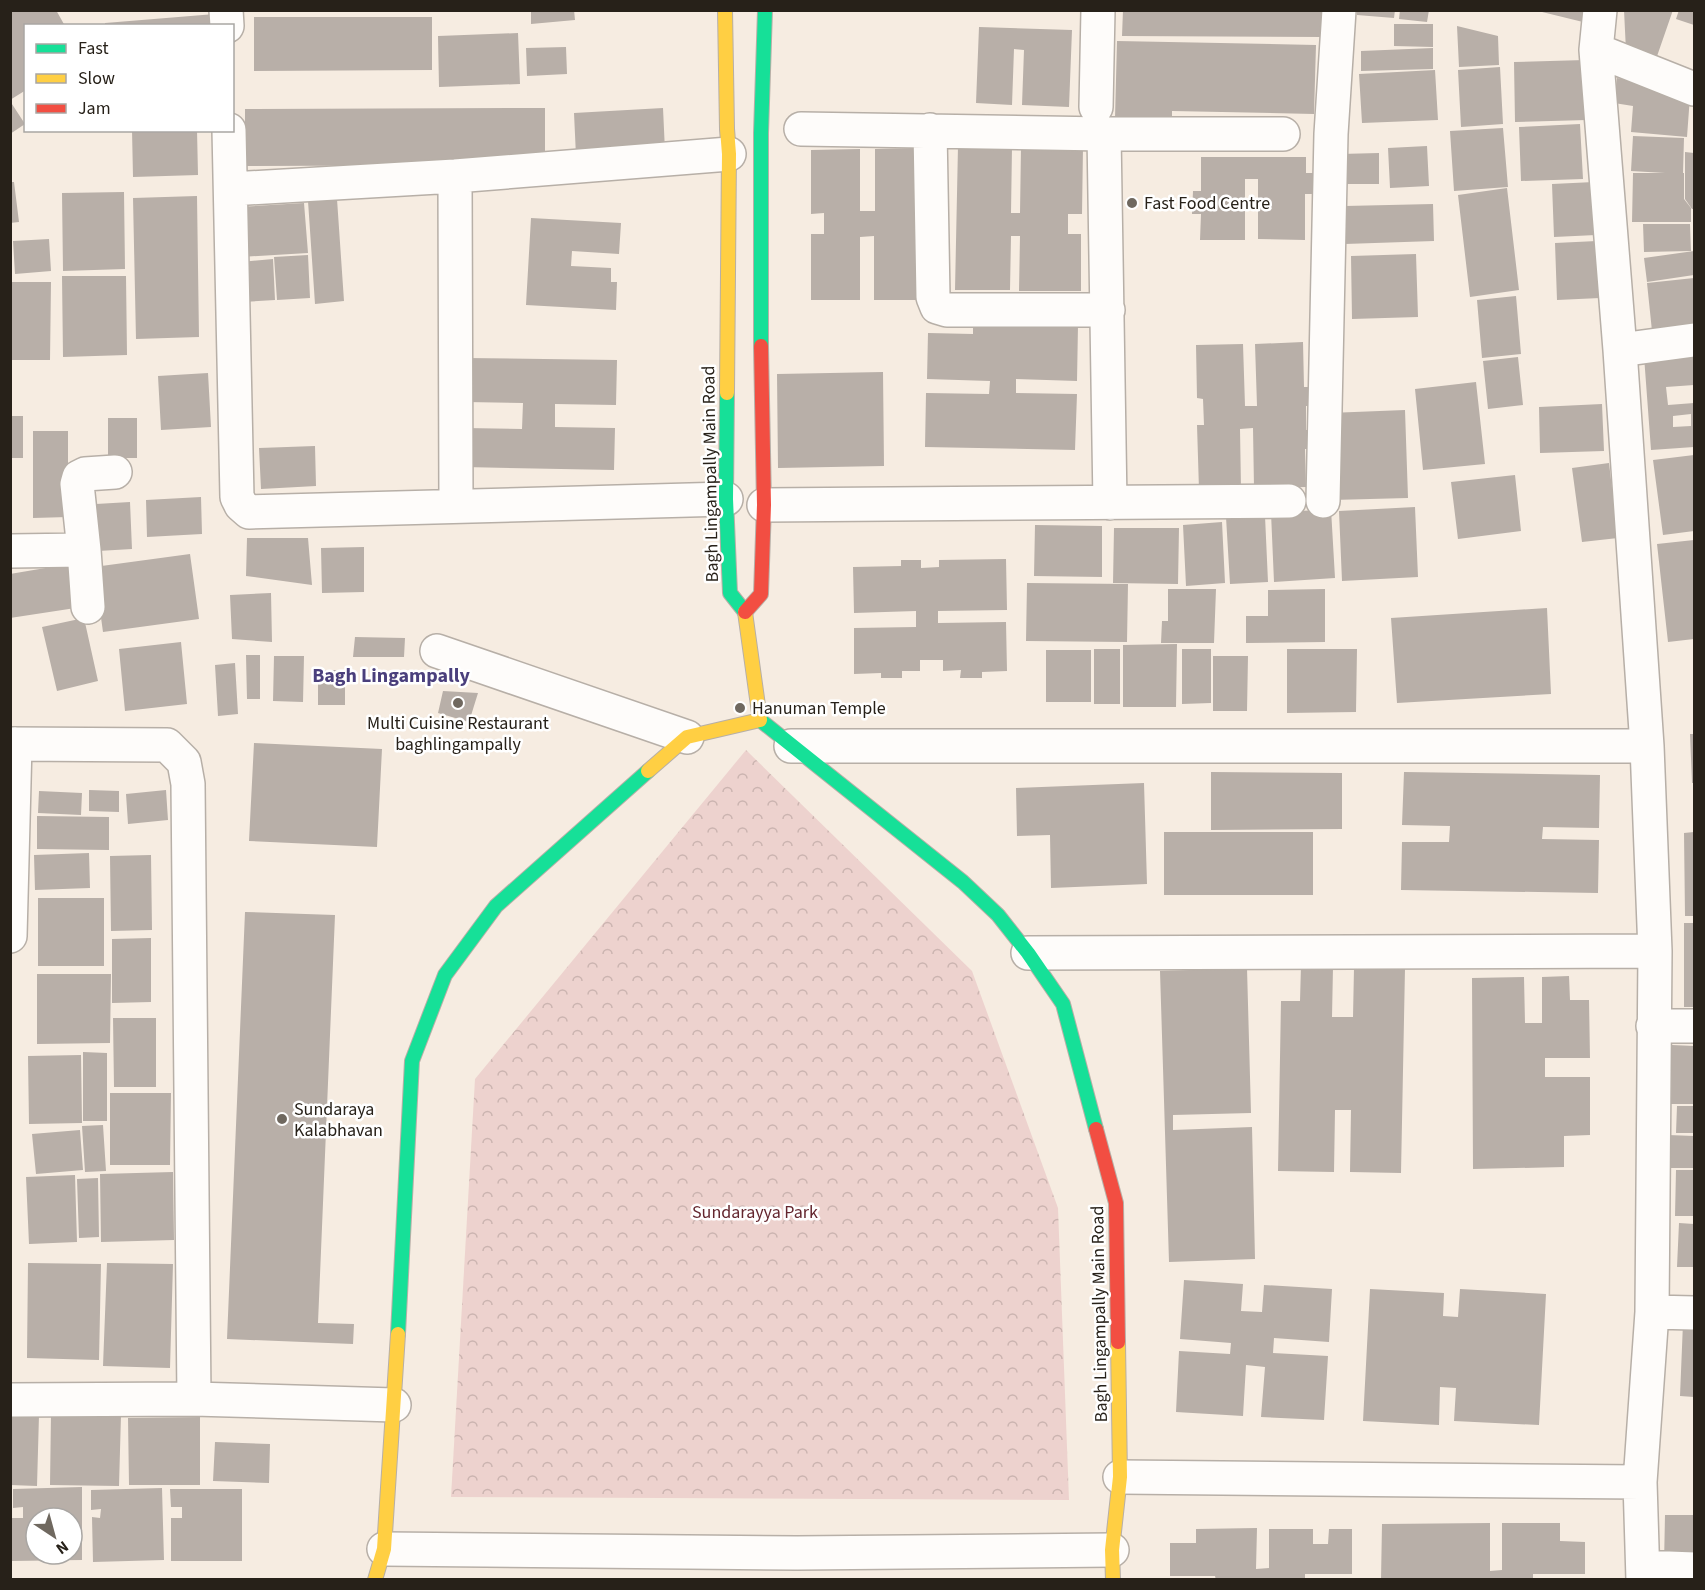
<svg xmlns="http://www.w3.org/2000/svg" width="1705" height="1590" viewBox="0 0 1705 1590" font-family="'Source Sans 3',sans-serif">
<defs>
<pattern id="park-crowns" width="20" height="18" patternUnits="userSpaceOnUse" patternTransform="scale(1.5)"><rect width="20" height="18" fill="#edd2ce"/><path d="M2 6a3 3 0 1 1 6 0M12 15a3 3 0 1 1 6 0" fill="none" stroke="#cbb4b0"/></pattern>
</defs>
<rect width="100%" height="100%" fill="#f6ece1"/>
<path fill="url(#park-crowns)" d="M 746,750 L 972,971 L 1058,1208 L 1069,1500 L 451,1497 L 475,1079 Z"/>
<path fill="#b8afa8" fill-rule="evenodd" d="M 10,10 L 56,10 L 65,26 L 26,26 L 26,90 L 10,100 Z
M 531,10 L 574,10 L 575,20 L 531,24 Z
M 1123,10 L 1323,10 L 1323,37 L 1122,36 Z
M 1357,10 L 1395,10 L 1394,18 L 1357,15 Z
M 1400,10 L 1429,10 L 1427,22 L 1399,19 Z
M 1539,10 L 1584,10 L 1583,22 L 1538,11 Z
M 1624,10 L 1673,10 L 1655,62 L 1626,51 Z
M 1679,10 L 1694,10 L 1694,25 L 1676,19 Z
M 215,14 L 216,26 L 105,26 L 105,23 Z
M 254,17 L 432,17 L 432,70 L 254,71 Z
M 1394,24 L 1433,24 L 1433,47 L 1394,46 Z
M 1457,26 L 1498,36 L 1499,65 L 1459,67 Z
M 979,27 L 1072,30 L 1069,107 L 1022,105 L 1024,50 L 1014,49 L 1012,105 L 976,103 Z
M 518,33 L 520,84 L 439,87 L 438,36 Z
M 1117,41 L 1316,45 L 1314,114 L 1172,111 L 1172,120 L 1115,118 Z
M 566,47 L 567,74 L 527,76 L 526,48 Z
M 1433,48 L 1433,69 L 1361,71 L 1361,51 Z
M 1585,60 L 1587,120 L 1515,122 L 1514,62 Z
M 1500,67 L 1503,124 L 1461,127 L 1458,70 Z
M 1435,70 L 1438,120 L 1362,123 L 1359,74 Z
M 1617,78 L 1634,81 L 1690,96 L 1687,137 L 1631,132 L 1633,106 L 1614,103 Z
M 10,101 L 25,124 L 10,134 Z
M 545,108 L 545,165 L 245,166 L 245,109 Z
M 663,108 L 665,151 L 576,156 L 574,113 Z
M 1580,124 L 1583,179 L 1521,181 L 1519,127 Z
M 1503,128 L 1508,187 L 1454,191 L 1450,131 Z
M 132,130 L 197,130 L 198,175 L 133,177 Z
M 1633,136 L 1684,138 L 1683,173 L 1684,173 L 1684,199 L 1691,208 L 1691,222 L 1632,222 L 1633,173 L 1665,173 L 1631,171 Z
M 958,146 L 1012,147 L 1011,213 L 1020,213 L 1021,147 L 1083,147 L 1082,214 L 1068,214 L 1068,234 L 1081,234 L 1081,291 L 1019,291 L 1020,236 L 1011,236 L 1010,290 L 955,290 Z
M 1427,146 L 1429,186 L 1390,188 L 1388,148 Z
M 918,148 L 920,300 L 874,300 L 874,236 L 860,237 L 860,300 L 811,300 L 811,234 L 824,234 L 824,213 L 811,214 L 811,150 L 860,149 L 860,211 L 875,211 L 875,149 Z
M 1685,152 L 1694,153 L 1694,209 L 1692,209 L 1685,199 Z
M 1379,153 L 1379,184 L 1340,184 L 1340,154 Z
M 1201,157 L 1306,157 L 1306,173 L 1314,173 L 1314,194 L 1305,194 L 1305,240 L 1258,239 L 1258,179 L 1245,179 L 1245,240 L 1200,240 L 1201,214 L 1192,214 L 1193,191 L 1201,191 Z
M 10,182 L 14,182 L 19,222 L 10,223 Z
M 1594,182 L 1596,235 L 1554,237 L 1552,184 Z
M 1507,188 L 1519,290 L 1470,297 L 1458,195 Z
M 124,192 L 125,269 L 63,271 L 62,193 Z
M 197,196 L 199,337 L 136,339 L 133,198 Z
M 337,199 L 344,301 L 315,304 L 308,201 Z
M 304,203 L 308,253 L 241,257 L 238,207 Z
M 1433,204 L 1434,241 L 1345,244 L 1345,206 Z
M 531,218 L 621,223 L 619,254 L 572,251 L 571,266 L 611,268 L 611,282 L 617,282 L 616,310 L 526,305 Z
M 1643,224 L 1690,224 L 1691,251 L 1644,252 Z
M 49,239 L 51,271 L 15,274 L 13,241 Z
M 1597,241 L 1600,298 L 1557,300 L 1555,243 Z
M 1694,251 L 1694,275 L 1647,282 L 1644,258 Z
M 1416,254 L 1418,317 L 1352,319 L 1351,256 Z
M 308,255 L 310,298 L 277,300 L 274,257 Z
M 273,259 L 275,300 L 243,302 L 241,262 Z
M 62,276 L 126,276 L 127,355 L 63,357 Z
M 1694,278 L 1694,326 L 1652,331 L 1647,283 Z
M 11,282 L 51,282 L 50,360 L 10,360 Z
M 1516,296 L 1521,354 L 1482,358 L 1477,300 Z
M 973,323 L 1078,325 L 1077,381 L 1016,379 L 1016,393 L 1077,394 L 1075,450 L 925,447 L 926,393 L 989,394 L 990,381 L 927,379 L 928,333 L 973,334 Z
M 1303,342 L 1304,387 L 1312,387 L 1313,406 L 1306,406 L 1306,430 L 1313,430 L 1314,449 L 1305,449 L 1306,487 L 1254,488 L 1253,428 L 1240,429 L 1241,489 L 1199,490 L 1197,425 L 1204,425 L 1203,399 L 1197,398 L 1196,345 L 1243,344 L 1245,406 L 1257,406 L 1255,344 Z
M 1694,352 L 1694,385 L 1666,387 L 1668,405 L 1694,403 L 1694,447 L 1651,450 L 1644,356 ZM 1691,414 L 1691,426 L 1673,427 L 1673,416 Z
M 1518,357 L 1523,405 L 1488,409 L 1483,361 Z
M 466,358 L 617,360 L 616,405 L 555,404 L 555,427 L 615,428 L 614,470 L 464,467 L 465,428 L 522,429 L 523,403 L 466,402 Z
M 883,372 L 884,466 L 778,468 L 777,374 Z
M 208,373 L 211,427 L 161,430 L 158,376 Z
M 1476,382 L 1485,464 L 1423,470 L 1415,389 Z
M 1602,404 L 1604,451 L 1540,453 L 1539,407 Z
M 1405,410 L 1408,498 L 1332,500 L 1329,413 Z
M 10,416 L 23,416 L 23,458 L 10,458 Z
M 108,418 L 137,418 L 137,458 L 108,458 Z
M 33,431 L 68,431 L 68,517 L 33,518 Z
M 315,446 L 316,486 L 261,489 L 259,448 Z
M 1694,455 L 1694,531 L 1663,535 L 1653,460 Z
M 1609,463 L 1618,538 L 1582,542 L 1572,468 Z
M 1515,475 L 1521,531 L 1458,539 L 1451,482 Z
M 201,497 L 202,534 L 147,537 L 146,500 Z
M 130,502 L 132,549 L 98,551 L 96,504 Z
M 1415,507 L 1418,577 L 1342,581 L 1339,511 Z
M 1331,509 L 1335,578 L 1274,582 L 1271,513 Z
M 1265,516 L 1268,582 L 1230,584 L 1226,517 Z
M 1222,522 L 1225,583 L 1186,586 L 1183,525 Z
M 1035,525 L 1102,526 L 1102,577 L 1034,576 Z
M 1114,528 L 1179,528 L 1178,584 L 1113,583 Z
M 247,538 L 308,538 L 312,585 L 246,576 Z
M 1694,540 L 1694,639 L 1668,642 L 1657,544 Z
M 364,547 L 364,592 L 322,593 L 321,548 Z
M 190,554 L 199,619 L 103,632 L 94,567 Z
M 1006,559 L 1007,610 L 938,611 L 938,623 L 1006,622 L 1007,671 L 982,672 L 982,678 L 960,678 L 961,670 L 943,671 L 943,660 L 920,660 L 920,671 L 902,671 L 902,678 L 881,678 L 881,673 L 854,674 L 854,628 L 916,627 L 916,611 L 854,613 L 853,567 L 901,566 L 901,560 L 921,560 L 921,568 L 939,567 L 939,560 Z
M 75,563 L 82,607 L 10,618 L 10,574 Z
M 1027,583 L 1128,584 L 1127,642 L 1026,641 Z
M 1168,589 L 1216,589 L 1214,643 L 1161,643 L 1162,621 L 1168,621 Z
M 1325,589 L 1325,642 L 1246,643 L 1246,616 L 1268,616 L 1268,590 Z
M 271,593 L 272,642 L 232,639 L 230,595 Z
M 1547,608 L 1551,694 L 1397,703 L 1391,618 Z
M 84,618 L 98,681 L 57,691 L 42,627 Z
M 355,637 L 405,638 L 404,657 L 353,657 Z
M 181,642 L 187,704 L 125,711 L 119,649 Z
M 1177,644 L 1176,707 L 1123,707 L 1123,645 Z
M 1094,649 L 1120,649 L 1120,704 L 1094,704 Z
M 1182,649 L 1211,649 L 1211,703 L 1182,704 Z
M 1287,649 L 1357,649 L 1356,712 L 1287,713 Z
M 1046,650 L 1091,650 L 1091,702 L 1046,702 Z
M 246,655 L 260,655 L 260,699 L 247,699 Z
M 274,656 L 304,656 L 303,702 L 273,701 Z
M 1213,656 L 1248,656 L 1247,711 L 1213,711 Z
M 235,663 L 238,714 L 218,716 L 215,665 Z
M 318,670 L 345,670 L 345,705 L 318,705 Z
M 443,691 L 478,693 L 469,722 L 438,713 Z
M 1690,734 L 1694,734 L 1694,783 L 1692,783 Z
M 254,743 L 382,749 L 377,847 L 249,841 Z
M 1211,772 L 1342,773 L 1342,829 L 1211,830 Z
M 1404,772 L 1600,775 L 1599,828 L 1543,827 L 1542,839 L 1599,840 L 1598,893 L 1401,890 L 1402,842 L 1449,842 L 1450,826 L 1402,825 Z
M 1144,783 L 1147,884 L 1051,888 L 1050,835 L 1017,836 L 1016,788 Z
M 89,790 L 119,791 L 119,812 L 89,811 Z
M 166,790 L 168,820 L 128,824 L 126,794 Z
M 39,791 L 82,793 L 81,815 L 38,813 Z
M 37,816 L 109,817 L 109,850 L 37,849 Z
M 1164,832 L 1313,832 L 1313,895 L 1164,895 Z
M 1694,832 L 1694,916 L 1685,916 L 1684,833 Z
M 89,853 L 90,888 L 35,890 L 34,855 Z
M 151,855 L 152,930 L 111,931 L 110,856 Z
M 38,898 L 104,898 L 104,966 L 38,966 Z
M 245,912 L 335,915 L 318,1323 L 354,1324 L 353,1344 L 227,1339 Z
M 1684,923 L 1694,923 L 1694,1007 L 1684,1007 Z
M 151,938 L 151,1002 L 112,1003 L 112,939 Z
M 1301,966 L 1333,967 L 1332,1017 L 1353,1017 L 1354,968 L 1405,968 L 1401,1173 L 1350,1172 L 1351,1110 L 1335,1110 L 1334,1172 L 1278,1171 L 1281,1001 L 1300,1001 Z
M 1247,968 L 1251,1113 L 1173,1115 L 1173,1130 L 1252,1127 L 1255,1259 L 1169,1262 L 1160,971 Z
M 37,974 L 111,974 L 110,1043 L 37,1044 Z
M 1569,976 L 1570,1000 L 1589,1000 L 1590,1058 L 1545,1058 L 1545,1077 L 1590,1077 L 1590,1135 L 1564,1136 L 1564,1167 L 1473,1169 L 1472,978 L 1524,977 L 1525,1023 L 1542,1023 L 1542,977 Z
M 113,1018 L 156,1018 L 156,1087 L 114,1087 Z
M 1672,1045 L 1694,1046 L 1694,1104 L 1671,1104 Z
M 83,1052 L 107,1053 L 107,1121 L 83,1121 Z
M 81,1055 L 82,1123 L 29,1124 L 28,1056 Z
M 110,1093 L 171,1093 L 170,1165 L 110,1165 Z
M 1677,1106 L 1694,1106 L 1694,1133 L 1676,1133 Z
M 103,1125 L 106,1171 L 85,1172 L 82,1126 Z
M 80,1130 L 83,1170 L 36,1174 L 32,1134 Z
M 1668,1135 L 1694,1136 L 1694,1168 L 1667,1168 Z
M 1676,1170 L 1694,1170 L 1694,1216 L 1675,1216 Z
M 173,1172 L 174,1240 L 101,1242 L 100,1174 Z
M 75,1175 L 77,1242 L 29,1244 L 26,1177 Z
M 98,1178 L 99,1237 L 79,1238 L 77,1179 Z
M 1679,1223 L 1694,1224 L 1694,1267 L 1677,1267 Z
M 28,1263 L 101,1264 L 99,1360 L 27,1358 Z
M 107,1263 L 173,1264 L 170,1368 L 103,1366 Z
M 1184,1280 L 1243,1284 L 1241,1311 L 1262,1312 L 1264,1285 L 1332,1289 L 1329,1342 L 1274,1338 L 1273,1353 L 1328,1356 L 1324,1420 L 1261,1417 L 1265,1367 L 1246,1365 L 1243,1416 L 1176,1412 L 1179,1351 L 1230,1354 L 1231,1343 L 1180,1339 Z
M 1370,1289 L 1444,1293 L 1443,1316 L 1458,1317 L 1460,1289 L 1546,1294 L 1539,1425 L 1454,1421 L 1456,1388 L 1440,1387 L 1439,1425 L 1363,1421 Z
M 1683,1323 L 1694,1323 L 1694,1397 L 1680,1396 Z
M 51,1414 L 121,1415 L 119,1486 L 50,1485 Z
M 10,1415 L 39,1415 L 37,1486 L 10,1485 Z
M 200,1417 L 200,1485 L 129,1485 L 128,1418 Z
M 215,1442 L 270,1444 L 269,1483 L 213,1481 Z
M 82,1487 L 82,1560 L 12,1561 L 12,1518 L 23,1518 L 23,1507 L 13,1508 L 13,1489 ZM 36,1518 L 72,1518 L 72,1554 L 36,1554 Z
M 162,1488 L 164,1560 L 93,1562 L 92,1517 L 100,1518 L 101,1509 L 91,1510 L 91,1490 Z
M 170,1489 L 242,1489 L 242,1561 L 171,1561 L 171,1518 L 182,1518 L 182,1507 L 171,1507 Z
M 1665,1515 L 1694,1515 L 1694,1565 L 1664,1565 Z
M 1490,1523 L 1490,1571 L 1502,1570 L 1502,1523 L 1560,1523 L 1560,1541 L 1585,1542 L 1585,1574 L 1533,1574 L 1533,1580 L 1381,1580 L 1382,1524 Z
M 1257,1528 L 1256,1569 L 1269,1568 L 1269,1529 L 1313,1529 L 1313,1544 L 1328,1544 L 1329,1529 L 1352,1529 L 1352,1574 L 1305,1574 L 1305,1580 L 1216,1580 L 1215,1576 L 1170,1576 L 1170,1543 L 1196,1543 L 1196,1529 Z"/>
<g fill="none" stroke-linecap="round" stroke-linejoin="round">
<defs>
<path id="street" d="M 226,10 L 227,26
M 1600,10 L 1596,50 L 1620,350 L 1647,746 L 1655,951 L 1652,1312 L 1640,1482 L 1643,1580
M 1596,50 L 1694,89
M 1096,107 L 1098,10
M 801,129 L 1104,134 L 1283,134
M 229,130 L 237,497 L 241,505 L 249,512 L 726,499
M 930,130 L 933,297 L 937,307 L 947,310 L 1108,310
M 1104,134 L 1110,503
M 455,176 L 456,506
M 231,189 L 455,176 L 729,154
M 1620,350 L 1694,340
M 1323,501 L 1331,134 L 1339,10
M 764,505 L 1289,501
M 84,550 L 77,484 L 79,477 L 85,474 L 115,472
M 10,551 L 84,550 L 88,607
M 437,651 L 687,737
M 10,744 L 167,745 L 184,762 L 188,784 L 194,1399
M 791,746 L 1647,746
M 10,936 L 15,744
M 1028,953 L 1655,951
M 1653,1026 L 1694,1026
M 1652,1312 L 1694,1313
M 10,1400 L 194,1399 L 394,1405
M 1120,1477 L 1640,1482
M 384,1549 L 797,1553 L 1112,1550
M 1643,1567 L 1694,1569"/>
<path id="fast" d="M 761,346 L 761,133 L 765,10
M 727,393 L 726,499 L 730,593 L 745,612
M 760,720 L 963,882 L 998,915 L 1028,953 L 1063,1004 L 1096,1129
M 398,1334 L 412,1061 L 445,975 L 496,906 L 648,771"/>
<path id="slow" d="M 725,10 L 727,129 L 729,154 L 727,393
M 745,612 L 760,720
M 648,771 L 687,737 L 760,720
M 375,1580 L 384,1549 L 398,1334
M 1113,1580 L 1112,1550 L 1120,1477 L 1118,1342"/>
<path id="jam" d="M 745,612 L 761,594 L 764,505 L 761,346
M 1096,1129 L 1116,1203 L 1118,1342"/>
</defs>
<use href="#street" stroke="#b7afa7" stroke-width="36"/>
<use href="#fast" stroke="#b7afa7" stroke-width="16"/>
<use href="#slow" stroke="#b7afa7" stroke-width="16"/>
<use href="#jam" stroke="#b7afa7" stroke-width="16"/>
<use href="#street" stroke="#fefcfa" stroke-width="33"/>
<use href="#fast" stroke="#16e098" stroke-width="14"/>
<use href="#slow" stroke="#ffcf43" stroke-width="14"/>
<use href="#jam" stroke="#f24e42" stroke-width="14"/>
</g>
<g fill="#6f685f" stroke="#fff" stroke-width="2">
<circle cx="1132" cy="203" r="6"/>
<circle cx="458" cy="703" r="6"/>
<circle cx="740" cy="708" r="6"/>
<circle cx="282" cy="1119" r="6"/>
</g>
<g text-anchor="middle" stroke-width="5" stroke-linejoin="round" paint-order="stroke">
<g font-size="18" fill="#272119" stroke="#fff" text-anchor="start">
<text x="1144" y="209">Fast Food Centre</text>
<text x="752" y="714">Hanuman Temple</text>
<text x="458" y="729" text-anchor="middle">Multi Cuisine Restaurant<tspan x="458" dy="21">baghlingampally</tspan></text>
<text x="294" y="1115">Sundaraya<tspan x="294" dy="21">Kalabhavan</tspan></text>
</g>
<g font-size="18" fill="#272119" stroke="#fff">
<text transform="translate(710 474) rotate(-91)" y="6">Bagh Lingampally Main Road</text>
<text transform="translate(1099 1314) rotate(-91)" y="6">Bagh Lingampally Main Road</text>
</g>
<g font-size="18" fill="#64262e" stroke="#fff">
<text x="755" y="1218">Sundarayya Park</text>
</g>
<g font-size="20" font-weight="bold" fill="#4a3f7c" stroke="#fff">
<text x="391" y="682">Bagh Lingampally</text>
</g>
</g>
<rect width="1705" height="1590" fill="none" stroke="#272119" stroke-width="24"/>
<rect x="24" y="24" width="210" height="108" fill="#ffffff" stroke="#a9a6a3" stroke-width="1.5"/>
<rect x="36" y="44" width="30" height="9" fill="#16e098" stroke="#a9a6a3" stroke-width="1.5"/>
<text x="78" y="54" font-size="18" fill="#272119">Fast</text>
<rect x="36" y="74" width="30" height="9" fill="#ffcf43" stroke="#a9a6a3" stroke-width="1.5"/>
<text x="78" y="84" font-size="18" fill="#272119">Slow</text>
<rect x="36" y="104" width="30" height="9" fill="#f24e42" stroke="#a9a6a3" stroke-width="1.5"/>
<text x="78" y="114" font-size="18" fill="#272119">Jam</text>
<g transform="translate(54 1536) rotate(144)"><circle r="28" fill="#ffffff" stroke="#a9a6a3" stroke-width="1.5"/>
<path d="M0-4.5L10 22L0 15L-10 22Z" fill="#6f685f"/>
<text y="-9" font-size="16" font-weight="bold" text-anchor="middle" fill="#272119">N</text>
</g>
</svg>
